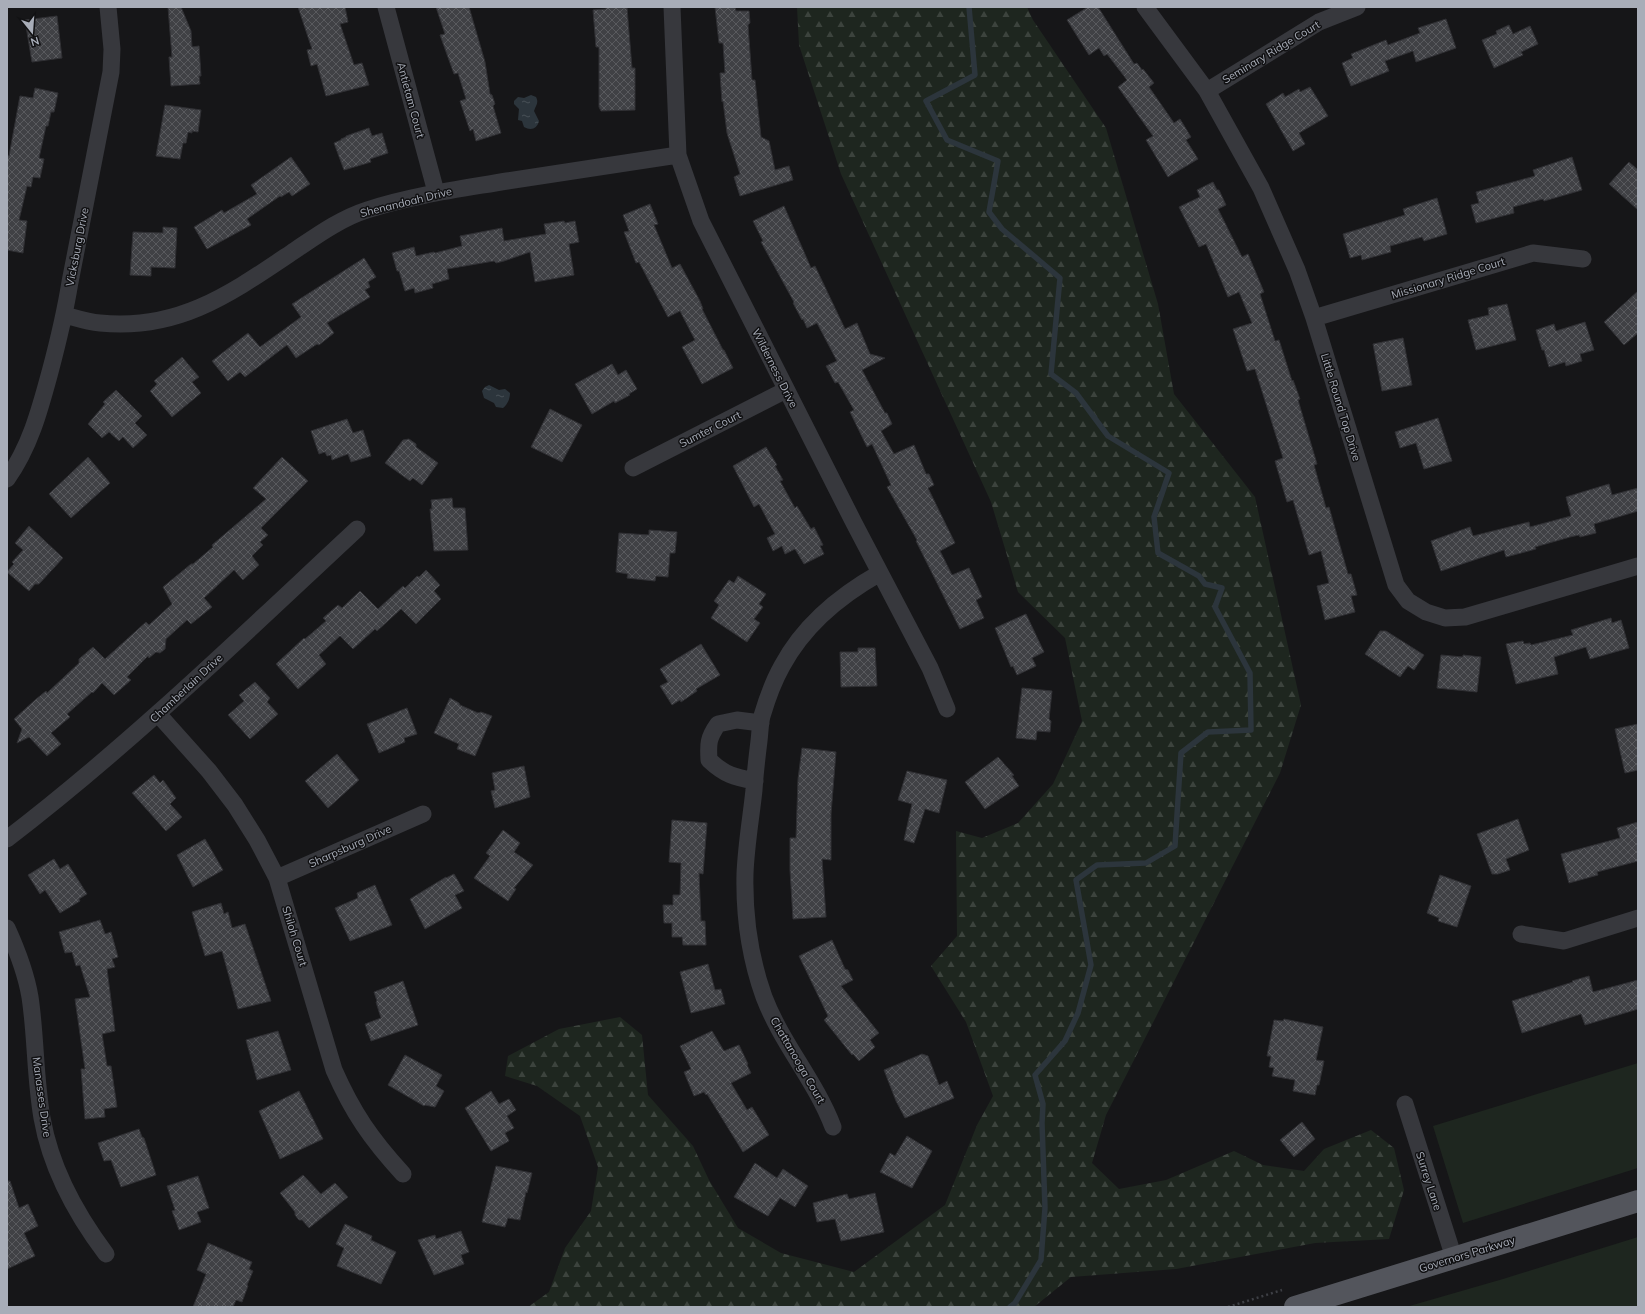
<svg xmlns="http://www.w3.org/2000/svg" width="1645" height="1314" viewBox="0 0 1645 1314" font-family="Mulish,sans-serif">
<defs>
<pattern id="forest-firs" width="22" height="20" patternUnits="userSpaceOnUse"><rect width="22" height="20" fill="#1e261f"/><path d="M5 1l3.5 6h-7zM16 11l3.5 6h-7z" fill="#3c433d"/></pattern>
<pattern id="water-ripples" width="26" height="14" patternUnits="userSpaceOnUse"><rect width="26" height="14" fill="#2c353c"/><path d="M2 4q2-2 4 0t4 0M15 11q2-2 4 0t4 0" fill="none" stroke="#485056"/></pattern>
<pattern id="building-cross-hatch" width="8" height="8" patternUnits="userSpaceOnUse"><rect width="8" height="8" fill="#404145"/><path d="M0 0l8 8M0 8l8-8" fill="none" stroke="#595a5e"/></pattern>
</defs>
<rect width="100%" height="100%" fill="#161618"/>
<path fill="#1e261f" d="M 1638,1063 L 1638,1168 L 1463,1223 L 1433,1126 Z
M 1638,1237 L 1638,1307 L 1406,1307 L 1503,1279 Z"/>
<path fill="url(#forest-firs)" d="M 797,7 L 1027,7 L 1033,20 L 1106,128 L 1158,304 L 1174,394 L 1255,497 L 1301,705 L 1280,773 L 1106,1115 L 1092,1163 L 1119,1189 L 1166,1180 L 1234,1151 L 1263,1165 L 1304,1171 L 1324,1149 L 1371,1130 L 1394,1148 L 1404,1190 L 1389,1239 L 1315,1243 L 1176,1269 L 1071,1277 L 1034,1307 L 528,1307 L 549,1292 L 565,1248 L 591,1211 L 598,1167 L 580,1116 L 537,1086 L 505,1076 L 508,1056 L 559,1029 L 620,1017 L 642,1035 L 648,1095 L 693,1146 L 709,1180 L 738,1228 L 781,1253 L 854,1272 L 945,1205 L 977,1125 L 993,1096 L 966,1022 L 931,966 L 957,936 L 956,831 L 982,838 L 1018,823 L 1053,784 L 1082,721 L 1065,638 L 1018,592 L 991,502 L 841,174 L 799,45 Z"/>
<path fill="url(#water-ripples)" d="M 531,95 L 536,97 C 539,103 536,105 534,111 L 539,121 C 537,129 531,131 524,127 L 522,121 L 518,120 L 519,109 L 514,104 L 514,101 L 518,97 L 524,98 Z
M 489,385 L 499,390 L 505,389 L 510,393 C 510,398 508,404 503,408 L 496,407 L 494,403 L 484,398 L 482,391 L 485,387 Z"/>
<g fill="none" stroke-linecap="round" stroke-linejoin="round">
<path stroke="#2c353c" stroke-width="5.5" d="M 969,7 L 975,75 L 926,101 L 947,140 L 998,161 L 989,212 L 1002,229 L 1060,278 L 1051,374 L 1076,393 L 1108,436 L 1169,473 L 1154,517 L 1158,553 L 1199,576 L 1205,584 L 1222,588 L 1215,607 L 1250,673 L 1251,730 L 1208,732 L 1181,753 L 1175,846 L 1146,863 L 1097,865 L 1076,880 L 1091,965 L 1078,1013 L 1065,1041 L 1035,1075 L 1043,1104 L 1042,1123 L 1045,1208 L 1041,1260 L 1015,1303 L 1010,1307"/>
</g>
<path fill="url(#building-cross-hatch)" stroke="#303034" d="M 168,7 L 181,7 L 191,31 L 192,47 L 199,46 L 201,76 L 199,76 L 200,84 L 171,86 L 169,57 L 172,57 Z
M 298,7 L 345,7 L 348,22 L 340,24 L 354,65 L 362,63 L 369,85 L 326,96 L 317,64 L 311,66 L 307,50 L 312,49 Z
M 436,7 L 469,7 L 485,62 L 490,94 L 492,95 L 495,104 L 493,106 L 501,133 L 476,141 L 473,129 L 470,131 L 460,101 L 466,99 L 458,73 L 454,74 L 440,35 L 445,34 Z
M 606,7 L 627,8 L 632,68 L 635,68 L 635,110 L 601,111 L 599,107 L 599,47 L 596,47 L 593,10 L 606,9 Z
M 715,7 L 735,7 L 736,11 L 749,11 L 750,23 L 748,25 L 752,80 L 755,80 L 761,137 L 769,141 L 775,170 L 789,166 L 793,180 L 740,196 L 734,177 L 740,174 L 727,133 L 723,101 L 722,102 L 720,73 L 725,73 L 723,43 L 719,43 Z
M 1088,7 L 1098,7 L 1134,64 L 1137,63 L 1142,70 L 1143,69 L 1154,83 L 1149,87 L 1174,123 L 1180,119 L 1191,137 L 1186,140 L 1198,159 L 1168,177 L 1146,140 L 1153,136 L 1118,87 L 1127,80 L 1107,54 L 1104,56 L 1099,48 L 1089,55 L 1067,20 Z
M 57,16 L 62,58 L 32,62 L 25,20 Z
M 1446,19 L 1456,48 L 1416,62 L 1413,51 L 1385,61 L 1389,71 L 1351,86 L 1342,63 L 1353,58 L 1351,54 L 1386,40 L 1388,45 L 1420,33 L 1418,28 Z
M 1509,25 L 1513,34 L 1530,26 L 1538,44 L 1521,52 L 1523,55 L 1494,68 L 1482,40 L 1497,34 L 1496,31 Z
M 1310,87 L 1328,116 L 1299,133 L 1305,144 L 1293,151 L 1266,104 L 1283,93 L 1285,97 L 1299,89 L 1300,92 Z
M 35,88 L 58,93 L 54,112 L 51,112 L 48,126 L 46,126 L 39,158 L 44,159 L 40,178 L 33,177 L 31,187 L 27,186 L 19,220 L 27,221 L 23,253 L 7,250 L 7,155 L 9,156 L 20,96 L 33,98 Z
M 165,105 L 201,110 L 198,132 L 192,131 L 192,133 L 188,132 L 186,143 L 183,143 L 180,159 L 156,156 Z
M 369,128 L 372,136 L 382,133 L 388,153 L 370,159 L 371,162 L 344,170 L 334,143 L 341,140 L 341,139 L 346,137 L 346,136 Z
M 291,157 L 310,184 L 292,196 L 289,192 L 281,197 L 280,196 L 247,219 L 251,225 L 207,249 L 194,227 L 222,210 L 224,213 L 257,194 L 251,185 Z
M 1572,157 L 1582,190 L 1544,201 L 1543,199 L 1513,207 L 1514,213 L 1476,223 L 1471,205 L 1479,203 L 1476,192 L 1535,176 L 1533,170 Z
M 1629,162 L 1638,170 L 1638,210 L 1609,184 Z
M 1213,182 L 1217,190 L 1219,190 L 1226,205 L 1218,209 L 1242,257 L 1248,254 L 1264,292 L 1260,294 L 1275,341 L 1279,340 L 1292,381 L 1293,380 L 1300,399 L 1298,400 L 1317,464 L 1314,465 L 1326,508 L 1329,507 L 1348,574 L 1351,574 L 1357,595 L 1351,596 L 1355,612 L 1325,620 L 1317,586 L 1329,583 L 1321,551 L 1309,555 L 1293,500 L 1287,502 L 1275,461 L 1283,458 L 1255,369 L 1247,371 L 1233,329 L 1252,323 L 1239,292 L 1228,297 L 1206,244 L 1199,247 L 1179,207 L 1200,197 L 1197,190 Z
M 1437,198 L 1447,234 L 1424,241 L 1422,237 L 1390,246 L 1391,252 L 1362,260 L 1361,255 L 1350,258 L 1343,234 L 1405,215 L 1403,209 Z
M 650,204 L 658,224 L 654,225 L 672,268 L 680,264 L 700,301 L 703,309 L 702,309 L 723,350 L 724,350 L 733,368 L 702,384 L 682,347 L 695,340 L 680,311 L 668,317 L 639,262 L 636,263 L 624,232 L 629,231 L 623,215 Z
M 784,206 L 811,268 L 815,266 L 845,329 L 857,323 L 870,354 L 885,358 L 862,370 L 885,413 L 887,413 L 892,424 L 881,431 L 894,454 L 914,445 L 926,474 L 929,474 L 934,485 L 928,488 L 955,543 L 940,551 L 952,575 L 969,568 L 982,597 L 976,600 L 984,618 L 960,629 L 916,541 L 917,540 L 887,487 L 891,485 L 872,444 L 867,447 L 850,412 L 854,410 L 838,382 L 835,383 L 826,366 L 837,361 L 817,323 L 807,328 L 803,319 L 802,320 L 793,303 L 794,302 L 761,242 L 763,241 L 753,221 Z
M 564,221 L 565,223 L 575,221 L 579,242 L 569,244 L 574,275 L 535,282 L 530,252 L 504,261 L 496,263 L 494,261 L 447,269 L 449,279 L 432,284 L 433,288 L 415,293 L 414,288 L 405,291 L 399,271 L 397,271 L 392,253 L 414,247 L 416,256 L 434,252 L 435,253 L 462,246 L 460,236 L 502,228 L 504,241 L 546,234 L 544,224 Z
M 163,227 L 177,228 L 175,268 L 151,267 L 151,276 L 130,275 L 133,232 L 163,233 Z
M 364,258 L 376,277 L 368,282 L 370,287 L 365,290 L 370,297 L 327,323 L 334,333 L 319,345 L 317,344 L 296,358 L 287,345 L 245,377 L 240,372 L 228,381 L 212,361 L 248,333 L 260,347 L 301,317 L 292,304 Z
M 1638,291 L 1638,333 L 1624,345 L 1604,322 Z
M 1507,304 L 1516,340 L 1476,350 L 1468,320 L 1489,315 L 1488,308 Z
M 1585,322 L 1594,350 L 1580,354 L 1582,361 L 1566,366 L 1565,362 L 1549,367 L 1544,350 L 1542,350 L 1536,330 L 1554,324 L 1556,331 Z
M 1403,338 L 1412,385 L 1382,391 L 1373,344 Z
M 182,357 L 199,377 L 192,382 L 201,393 L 172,417 L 150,391 L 157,384 L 154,381 Z
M 612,364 L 618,375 L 626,370 L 637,389 L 629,394 L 630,395 L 615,403 L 614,401 L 592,414 L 575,384 Z
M 116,390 L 142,416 L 135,423 L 147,435 L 133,448 L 123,437 L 119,441 L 109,432 L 102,438 L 88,424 L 105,404 L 103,402 Z
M 550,409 L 582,425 L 562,462 L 531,447 Z
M 1438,418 L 1452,461 L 1424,469 L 1416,443 L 1400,448 L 1395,432 Z
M 347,419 L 353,433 L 363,430 L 371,456 L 351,462 L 348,454 L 332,460 L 331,455 L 327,456 L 325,452 L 319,454 L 311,431 Z
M 409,439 L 416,444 L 416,447 L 438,463 L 422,485 L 413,478 L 410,481 L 385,463 L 403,440 Z
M 766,447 L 777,465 L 775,466 L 783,480 L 780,481 L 795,508 L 797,506 L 811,529 L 814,527 L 823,545 L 820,546 L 824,554 L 804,564 L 795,549 L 785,554 L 782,546 L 773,551 L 767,538 L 775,534 L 759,504 L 754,507 L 733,466 Z
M 88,457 L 110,483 L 71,518 L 49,494 Z
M 282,457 L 308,481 L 261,528 L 268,535 L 260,542 L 263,545 L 252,556 L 259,565 L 243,580 L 234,570 L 204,598 L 212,607 L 191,624 L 187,620 L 166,639 L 165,649 L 160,653 L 156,652 L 149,658 L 148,656 L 127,677 L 131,680 L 114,695 L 102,683 L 93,693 L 92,692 L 67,714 L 70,717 L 51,733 L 61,744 L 47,756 L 29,737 L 17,743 L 22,729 L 14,719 L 35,700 L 46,691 L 47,693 L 79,663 L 79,659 L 93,647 L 105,659 L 146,622 L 149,625 L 172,604 L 163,587 L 191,564 L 193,564 L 213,547 L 212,545 L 266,499 L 253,488 Z
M 1609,484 L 1612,495 L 1638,488 L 1638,511 L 1594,524 L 1596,533 L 1580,537 L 1579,535 L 1570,537 L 1535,547 L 1536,549 L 1506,557 L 1504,550 L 1441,571 L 1431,541 L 1470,527 L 1473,536 L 1529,522 L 1530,527 L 1571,516 L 1566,497 Z
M 452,498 L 453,508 L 465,508 L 468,550 L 434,551 L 430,509 L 432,509 L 431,500 Z
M 29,526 L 63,558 L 39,584 L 35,584 L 29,591 L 7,572 L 14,564 L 12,562 L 23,550 L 15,543 Z
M 649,530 L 677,532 L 675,553 L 670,553 L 668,577 L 656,576 L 655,581 L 627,578 L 628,574 L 616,572 L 619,533 L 649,535 Z
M 426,570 L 440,585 L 434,591 L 441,599 L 416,624 L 401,609 L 377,631 L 375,629 L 353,649 L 340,636 L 319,655 L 326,664 L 298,689 L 276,664 L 304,638 L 305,639 L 326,621 L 323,618 L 338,605 L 342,608 L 360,591 L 378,609 L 403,586 L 405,588 L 417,576 L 419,577 Z
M 738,576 L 766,594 L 759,604 L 763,607 L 754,619 L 760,623 L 747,642 L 711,618 L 719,605 L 714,601 L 729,580 L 734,583 Z
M 1026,614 L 1044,652 L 1032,658 L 1036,666 L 1017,675 L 1013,666 L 1011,667 L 995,628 Z
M 1611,618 L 1612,623 L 1621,620 L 1629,648 L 1590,659 L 1586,647 L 1554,657 L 1558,674 L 1516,684 L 1506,644 L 1523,641 L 1524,644 L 1530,643 L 1531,645 L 1573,635 L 1571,630 Z
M 1380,631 L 1386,631 L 1424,655 L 1414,670 L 1408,666 L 1400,677 L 1365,654 Z
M 701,644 L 720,675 L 696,689 L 697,691 L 681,702 L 680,700 L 672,705 L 660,686 L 668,682 L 660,669 Z
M 858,648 L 875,648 L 877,686 L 841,687 L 840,652 L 858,652 Z
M 1441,655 L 1463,657 L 1463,655 L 1481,657 L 1477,692 L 1437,688 Z
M 255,682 L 270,698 L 267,702 L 278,714 L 250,739 L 228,715 L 244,701 L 239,695 Z
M 1022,688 L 1052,691 L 1049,719 L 1051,721 L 1050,732 L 1037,731 L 1036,740 L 1016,738 Z
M 450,698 L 459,703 L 460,705 L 478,713 L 481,712 L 492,716 L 475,756 L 457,749 L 459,744 L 434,733 Z
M 407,708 L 417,734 L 404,738 L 405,742 L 379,753 L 367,724 Z
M 1638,724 L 1638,770 L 1625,773 L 1615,729 Z
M 802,748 L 836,752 L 831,814 L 831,860 L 822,859 L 826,917 L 793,919 L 790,870 L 790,838 L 796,838 L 798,779 Z
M 337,754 L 359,780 L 328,808 L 305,781 Z
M 998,757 L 1014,775 L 1012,776 L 1019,786 L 985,809 L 965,782 Z
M 524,766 L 530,797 L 495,808 L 491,791 L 495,790 L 492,773 Z
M 907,771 L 947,780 L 939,813 L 925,809 L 914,843 L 904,840 L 912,804 L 898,800 Z
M 154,775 L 160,783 L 163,780 L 176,798 L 170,804 L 182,817 L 166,831 L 132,793 Z
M 1518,819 L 1529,850 L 1506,859 L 1510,870 L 1498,874 L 1492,874 L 1477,834 Z
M 672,820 L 707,823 L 703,874 L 699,873 L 701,921 L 705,921 L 706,945 L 683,945 L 682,937 L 672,937 L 672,923 L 664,923 L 663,905 L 673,905 L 673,895 L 680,895 L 681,863 L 669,862 Z
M 1638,822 L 1638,861 L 1597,872 L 1598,875 L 1569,883 L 1561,854 L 1620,838 L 1617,828 Z
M 503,830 L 520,843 L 514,852 L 533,865 L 514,888 L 516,889 L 508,901 L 474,878 L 490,856 L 486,853 Z
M 205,839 L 223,870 L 193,887 L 177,855 Z
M 54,859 L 60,869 L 68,864 L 87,894 L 79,899 L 80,901 L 60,913 L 45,890 L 40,894 L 28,875 Z
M 454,874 L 464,891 L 455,895 L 462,908 L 425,929 L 410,899 L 446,877 L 446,878 Z
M 1440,875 L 1471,886 L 1457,927 L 1438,921 L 1439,918 L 1427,913 Z
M 375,885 L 392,925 L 350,941 L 335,908 L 358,898 L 357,893 Z
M 221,903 L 224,914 L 228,912 L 232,928 L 245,924 L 271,1001 L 238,1009 L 222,951 L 205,956 L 192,912 Z
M 100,920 L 105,934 L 111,932 L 118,957 L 112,959 L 115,967 L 107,969 L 115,1031 L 102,1034 L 107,1066 L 111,1066 L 117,1107 L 104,1109 L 105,1117 L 85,1119 L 81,1069 L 85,1069 L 75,999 L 90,997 L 80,965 L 76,966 L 72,952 L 65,953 L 59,932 Z
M 832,940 L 845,969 L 848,970 L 853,980 L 841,986 L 879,1033 L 870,1040 L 875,1047 L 859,1061 L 853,1054 L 852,1055 L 824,1020 L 828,1016 L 799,956 Z
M 708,964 L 715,990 L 721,989 L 725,1004 L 691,1013 L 680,972 Z
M 1589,976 L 1593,992 L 1638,980 L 1638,1009 L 1585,1025 L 1581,1014 L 1522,1033 L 1512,1001 L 1573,982 L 1572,981 Z
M 403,981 L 418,1025 L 371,1041 L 365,1024 L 381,1018 L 376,1002 L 377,1001 L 374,992 Z
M 1284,1019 L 1323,1027 L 1316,1060 L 1324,1061 L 1319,1085 L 1317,1085 L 1315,1095 L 1293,1091 L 1295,1080 L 1272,1076 L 1274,1068 L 1269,1067 L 1271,1056 L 1267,1056 L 1274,1020 L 1283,1021 Z
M 278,1031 L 291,1070 L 257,1080 L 246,1040 Z
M 712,1031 L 724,1051 L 739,1045 L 748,1064 L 747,1065 L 751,1073 L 731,1083 L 747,1110 L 752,1107 L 769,1135 L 743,1152 L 707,1094 L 706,1095 L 704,1092 L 694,1096 L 684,1072 L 691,1069 L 680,1046 Z
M 922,1054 L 928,1056 L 939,1085 L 947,1081 L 954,1098 L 905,1118 L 896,1101 L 884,1070 Z
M 405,1055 L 442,1075 L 436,1086 L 444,1091 L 435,1107 L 425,1105 L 424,1106 L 388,1085 Z
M 299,1091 L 323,1139 L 280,1159 L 259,1111 Z
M 491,1091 L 499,1104 L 509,1099 L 516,1110 L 507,1116 L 514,1128 L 505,1133 L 509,1141 L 491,1151 L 465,1108 Z
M 1302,1122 L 1315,1139 L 1294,1157 L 1280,1140 Z
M 139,1129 L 142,1137 L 144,1138 L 156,1175 L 121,1187 L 111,1160 L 104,1161 L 98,1143 Z
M 907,1136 L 932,1151 L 912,1188 L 880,1172 L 890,1153 L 895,1156 Z
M 755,1163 L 777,1178 L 783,1169 L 808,1186 L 795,1207 L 780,1198 L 768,1216 L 734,1197 Z
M 496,1166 L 532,1173 L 527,1193 L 526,1192 L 520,1220 L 508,1218 L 505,1227 L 482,1222 Z
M 303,1175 L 321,1194 L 335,1183 L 348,1197 L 309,1228 L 302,1220 L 299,1220 L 295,1215 L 295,1212 L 280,1193 Z
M 198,1176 L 209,1208 L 197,1212 L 201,1222 L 179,1230 L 172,1211 L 175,1210 L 167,1186 Z
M 7,1181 L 10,1181 L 19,1208 L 28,1204 L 38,1226 L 24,1233 L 35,1256 L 7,1269 Z
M 875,1193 L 884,1232 L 841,1241 L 835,1219 L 817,1222 L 813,1203 L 847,1194 L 849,1199 Z
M 345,1224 L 372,1236 L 371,1240 L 396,1252 L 381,1284 L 337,1266 L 344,1248 L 336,1244 Z
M 461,1231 L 469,1252 L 461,1255 L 464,1264 L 434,1275 L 418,1240 L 435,1235 L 436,1239 Z
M 208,1243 L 252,1262 L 249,1269 L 253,1271 L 247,1285 L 248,1286 L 242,1302 L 236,1300 L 233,1307 L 193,1307 L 206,1274 L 197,1270 Z"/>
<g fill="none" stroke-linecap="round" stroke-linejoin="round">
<path stroke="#3d3f44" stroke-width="2.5" stroke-dasharray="2 3" stroke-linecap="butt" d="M 1228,1307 L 1282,1290"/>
<path stroke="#37383d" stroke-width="17" d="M 386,7 L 436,192
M 672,7 L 678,155 L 701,221 L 854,523 L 930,668 L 947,709
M 1145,7 L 1207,91 L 1261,188 L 1297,270 L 1314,318 L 1396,585 L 1408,601 L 1426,612 L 1445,618 L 1465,617 L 1638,566
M 1207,91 L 1319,22 L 1357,7
M 65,315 C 76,318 88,322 100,323 C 178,331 230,294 291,253 C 315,237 339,219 367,210 C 413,195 460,189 507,181 C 564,172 621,164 678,155
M 1314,318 L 1533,253 L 1583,259
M 633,468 L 786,390
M 7,479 C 30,447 40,409 50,372 C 58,342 65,313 70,282 L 111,72 L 112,49 L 108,7
M 158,714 L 209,771 L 235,805 L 257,840 L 277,878 L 334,1070 C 353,1113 371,1139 403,1174
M 755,781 C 734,777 725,775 709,760 C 708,744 708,738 718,724 L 737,720 L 761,723
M 7,839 C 131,744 243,635 357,529
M 277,878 L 423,814
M 7,928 C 17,950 26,973 30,997 C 36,1037 35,1078 42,1118 C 51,1169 76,1214 106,1254
M 1521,934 L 1564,941 L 1638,918
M 1405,1104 L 1454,1258
M 833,1127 C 815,1080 782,1044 764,997 C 750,958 744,916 745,874 C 746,846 751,818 754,790 C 755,774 757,757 759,741 C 760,733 760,724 762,716 C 767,699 773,682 782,666 C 804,625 839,596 880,573"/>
<path stroke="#53555c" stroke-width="22" d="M 1295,1307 L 1638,1201"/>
</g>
<g text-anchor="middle" stroke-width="3" stroke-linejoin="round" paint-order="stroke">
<g font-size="11" fill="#a8adb8" stroke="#111113">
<text transform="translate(1271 52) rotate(-31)" y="4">Seminary Ridge Court</text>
<text transform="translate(411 100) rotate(75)" y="4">Antietam Court</text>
<text transform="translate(406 202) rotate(-14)" y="4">Shenandoah Drive</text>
<text transform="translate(77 247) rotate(-79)" y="4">Vicksburg Drive</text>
<text transform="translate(1448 278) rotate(-17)" y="4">Missionary Ridge Court</text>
<text transform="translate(775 368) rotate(63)" y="4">Wilderness Drive</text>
<text transform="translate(1341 407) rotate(73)" y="4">Little Round Top Drive</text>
<text transform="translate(710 429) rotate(-27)" y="4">Sumter Court</text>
<text transform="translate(186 688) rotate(-43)" y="4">Chamberlain Drive</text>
<text transform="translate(350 846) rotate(-24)" y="4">Sharpsburg Drive</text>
<text transform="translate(295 936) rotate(73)" y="4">Shiloh Court</text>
<text transform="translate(798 1060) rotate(60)" y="4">Chattanooga Court</text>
<text transform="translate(42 1097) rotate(82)" y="4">Manasses Drive</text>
<text transform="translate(1429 1181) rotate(72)" y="4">Surrey Lane</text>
<text transform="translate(1467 1254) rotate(-17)" y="4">Governors Parkway</text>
</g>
</g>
<rect width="1645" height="1314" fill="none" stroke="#a8adb8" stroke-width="16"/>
<g transform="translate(32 32) rotate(163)" stroke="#111113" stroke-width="3" paint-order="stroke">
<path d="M0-3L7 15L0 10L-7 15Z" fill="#a8adb8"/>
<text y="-6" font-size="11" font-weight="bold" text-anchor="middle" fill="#a8adb8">N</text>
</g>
</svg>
